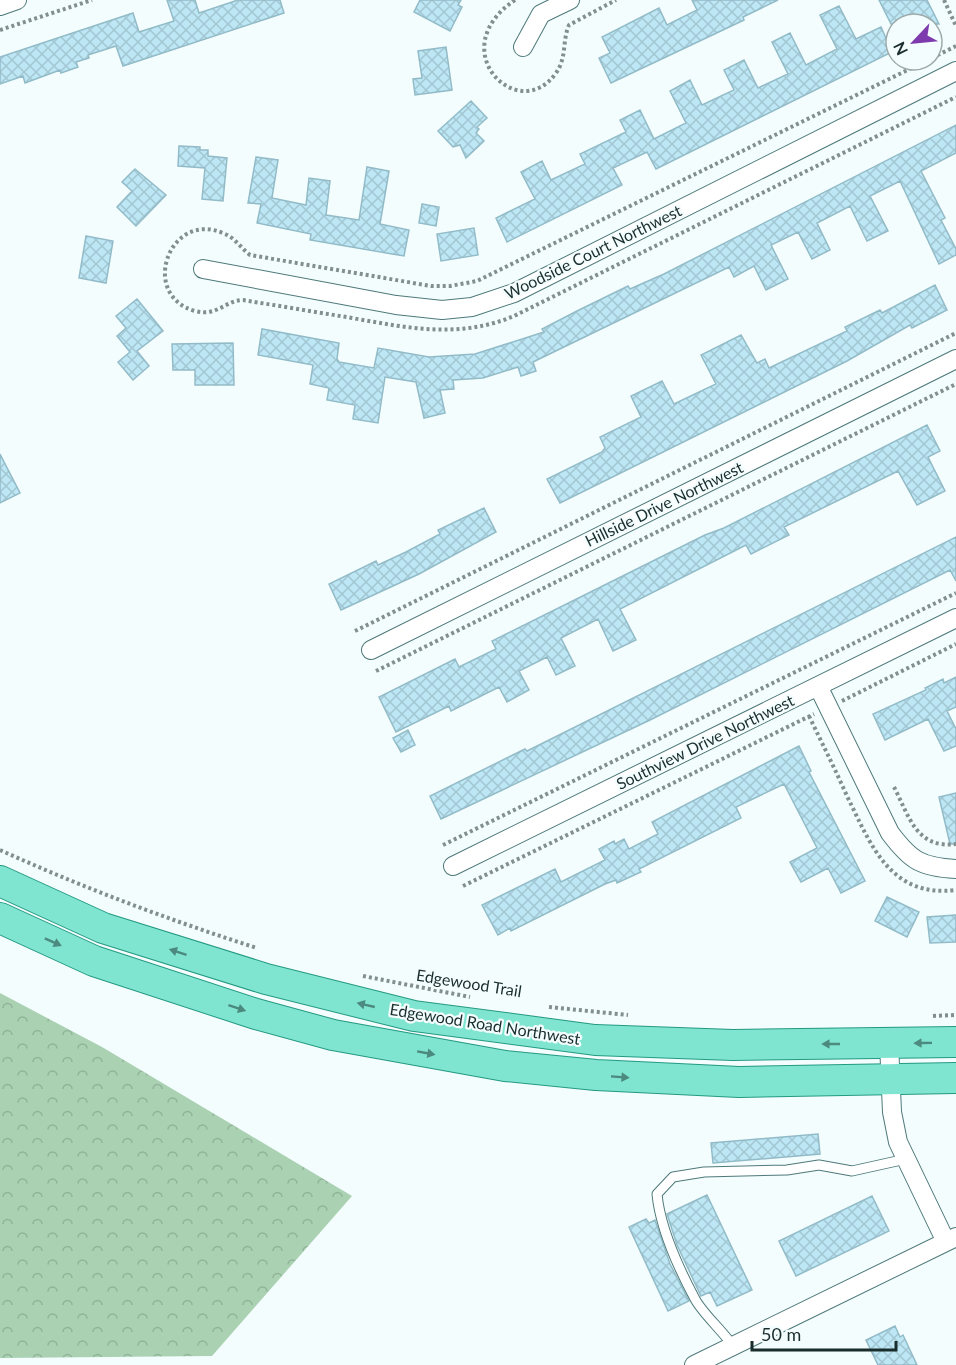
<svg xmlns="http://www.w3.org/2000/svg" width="956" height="1365" viewBox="0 0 956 1365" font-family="Lato,sans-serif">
<defs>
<pattern id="forest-crowns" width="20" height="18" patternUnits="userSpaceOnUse" patternTransform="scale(1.5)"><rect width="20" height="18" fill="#a9d1b2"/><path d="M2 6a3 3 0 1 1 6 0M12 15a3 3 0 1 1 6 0" fill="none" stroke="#91b499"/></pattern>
<pattern id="building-cross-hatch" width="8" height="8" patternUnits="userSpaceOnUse" patternTransform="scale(1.5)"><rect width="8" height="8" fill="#bde7f5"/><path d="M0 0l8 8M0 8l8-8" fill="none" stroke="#a2c6d2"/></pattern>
</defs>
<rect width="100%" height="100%" fill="#f4fdfd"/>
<path fill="url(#forest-crowns)" d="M 0,993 L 102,1047 L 352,1196 L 212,1356 L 0,1358 Z"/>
<path fill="url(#building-cross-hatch)" stroke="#92bbc8" stroke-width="1.5" d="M 167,0 L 195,0 L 199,13 L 238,0 L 280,0 L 284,13 L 123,66 L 116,46 L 88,55 L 89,58 L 76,62 L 78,67 L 61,73 L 60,70 L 25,83 L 23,76 L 0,84 L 0,57 L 133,13 L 139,32 L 174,21 Z
M 420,0 L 461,0 L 458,5 L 462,7 L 450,31 L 414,12 Z
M 692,0 L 778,0 L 743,17 L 744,20 L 611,83 L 599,58 L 610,53 L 602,37 L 659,8 L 667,25 L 697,10 Z
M 879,0 L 927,0 L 939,24 L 891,24 Z
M 839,6 L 856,39 L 881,27 L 892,52 L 656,169 L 647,152 L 613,168 L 622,185 L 507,242 L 496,218 L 535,199 L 521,172 L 542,161 L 551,180 L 585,164 L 580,154 L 626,132 L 620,120 L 640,110 L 654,139 L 686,123 L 670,91 L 690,80 L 702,105 L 734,90 L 724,70 L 744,60 L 758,88 L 788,74 L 772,42 L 790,33 L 806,65 L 837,49 L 820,15 Z
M 446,47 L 452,90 L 415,95 L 413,79 L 422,78 L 418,51 Z
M 471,101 L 487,118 L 477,127 L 479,129 L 476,133 L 484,141 L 466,158 L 460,145 L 453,147 L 438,131 Z
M 956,125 L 956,153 L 921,171 L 945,218 L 941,220 L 956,249 L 956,255 L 939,264 L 900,181 L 870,196 L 888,231 L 867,241 L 850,206 L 817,223 L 830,250 L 812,259 L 798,232 L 771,245 L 788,279 L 766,290 L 754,266 L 734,277 L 729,267 L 533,362 L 536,371 L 521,376 L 518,367 L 483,378 L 453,380 L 454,389 L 440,390 L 445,413 L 424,418 L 416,382 L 385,377 L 378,423 L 353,419 L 355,405 L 327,400 L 329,388 L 310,384 L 313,365 L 258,355 L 262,329 L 339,343 L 337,359 L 339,362 L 374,368 L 378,348 L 429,357 L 475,354 L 544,332 L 542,329 L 577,311 L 628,286 L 630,289 L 664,274 Z
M 179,146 L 200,147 L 200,150 L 208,150 L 208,156 L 227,158 L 223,201 L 202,199 L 205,168 L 178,166 Z
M 256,157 L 278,160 L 272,198 L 306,205 L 309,178 L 330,181 L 326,215 L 359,220 L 367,167 L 389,171 L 380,224 L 409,230 L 404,256 L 310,240 L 311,234 L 257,223 L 261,204 L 248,203 Z
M 135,169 L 166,195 L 136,226 L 117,207 L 132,191 L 122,182 Z
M 422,204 L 439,207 L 436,226 L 419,223 Z
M 474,228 L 478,255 L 441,261 L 437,234 Z
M 86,236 L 113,241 L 106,283 L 79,278 Z
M 935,285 L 947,310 L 912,328 L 910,325 L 847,361 L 560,503 L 547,479 L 602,452 L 605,448 L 600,437 L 641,417 L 631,396 L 662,381 L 674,404 L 716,384 L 701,355 L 741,335 L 757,363 L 765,359 L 769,368 L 847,331 L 845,327 L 880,310 L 882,313 Z
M 137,299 L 163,331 L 137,351 L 149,366 L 133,380 L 118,362 L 130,352 L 117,336 L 126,328 L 116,316 Z
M 233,343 L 234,385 L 195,385 L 195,370 L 173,370 L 172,344 Z
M 927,425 L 940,451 L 928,457 L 945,491 L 917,505 L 898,471 L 784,527 L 789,535 L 751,554 L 746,545 L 620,609 L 636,640 L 613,651 L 598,619 L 561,638 L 575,666 L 556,675 L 547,657 L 519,671 L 529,690 L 507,702 L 499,687 L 451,711 L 449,706 L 396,732 L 379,697 L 455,659 L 459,667 L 496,649 L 492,641 L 705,535 L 724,528 Z
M 0,454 L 20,493 L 0,503 Z
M 484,508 L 496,532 L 419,574 L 341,610 L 329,584 L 376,561 L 378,565 L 406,552 L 440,534 L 438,530 Z
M 956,537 L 956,581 L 950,570 L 650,720 L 441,819 L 430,796 L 525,749 L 527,751 Z
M 956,677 L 956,707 L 947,711 L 956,729 L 956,746 L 944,751 L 928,719 L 885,740 L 873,714 L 926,690 L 925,688 L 943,679 L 944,683 Z
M 408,730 L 415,745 L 401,752 L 393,738 Z
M 799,746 L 811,771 L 809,772 L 865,881 L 841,893 L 828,868 L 801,882 L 790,862 L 817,848 L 784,784 L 736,807 L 741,818 L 639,869 L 641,872 L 617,883 L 616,880 L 605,884 L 511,931 L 510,928 L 498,935 L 482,905 L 555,869 L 561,882 L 605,860 L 599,849 L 614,841 L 615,844 L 624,839 L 629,849 L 658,834 L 652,822 Z
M 956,793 L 956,844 L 950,844 L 939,797 Z
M 887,897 L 919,912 L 907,937 L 875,921 Z
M 956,915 L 956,942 L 930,943 L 927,917 Z
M 818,1134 L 820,1154 L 713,1163 L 711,1143 Z
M 707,1195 L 752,1290 L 717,1306 L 710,1292 L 701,1296 L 677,1245 L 667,1214 Z
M 872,1196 L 889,1231 L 796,1276 L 779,1241 Z
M 646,1219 L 649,1223 L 655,1220 L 670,1264 L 689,1301 L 668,1311 L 629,1227 Z
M 895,1326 L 900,1337 L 903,1335 L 917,1365 L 878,1365 L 866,1340 Z"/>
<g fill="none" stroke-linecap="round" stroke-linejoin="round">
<defs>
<path id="lane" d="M 733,1346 C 722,1330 703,1314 695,1299 C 679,1269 660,1227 657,1194 L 673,1177 L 704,1172 L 787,1170 L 819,1165 L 852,1171 L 906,1159"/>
<path id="street" d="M 0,6 L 17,0
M 523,47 L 541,14 L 570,0
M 203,269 L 396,305 L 442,310 L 472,307 L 514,293 L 956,71
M 371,650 L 956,359
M 818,686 L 890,833 C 911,861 921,867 956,869
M 453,866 L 956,618
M 889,1043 L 892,1112 L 898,1142 L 946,1242
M 694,1365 L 956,1237"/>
<path id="primary" d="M 0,881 L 103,928 L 266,979 L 414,1016 L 595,1040 L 733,1045 L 956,1042
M 0,918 L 94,961 L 256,1014 L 333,1035 L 505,1066 L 596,1075 L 739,1082 L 956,1078"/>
</defs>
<use href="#lane" stroke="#4e797a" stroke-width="11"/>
<use href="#street" stroke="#4e797a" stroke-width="20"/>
<use href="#primary" stroke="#249982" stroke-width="32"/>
<path stroke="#818f8f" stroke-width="4" stroke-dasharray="3 3" stroke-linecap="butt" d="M 515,0 C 441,50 519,126 556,73 C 567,58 562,41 569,25 L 616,0
M 944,0 L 956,26
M 0,30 L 92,0
M 932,58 L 956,46
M 928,60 L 477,281 L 450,286 L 431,286 L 250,255 C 241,248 235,238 225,234 C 170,208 138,295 195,311 C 217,317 226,300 243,300 C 279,306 316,312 352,318 C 408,328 459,339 514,316 L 956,97
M 355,631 L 956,333
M 376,671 L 956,384
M 842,701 L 956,644
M 809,716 C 822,743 835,769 847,796 C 871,845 890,898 956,890
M 894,787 C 909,816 916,849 956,844
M 443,845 L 956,593
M 0,850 C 84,888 169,920 257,948
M 463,886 L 814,714
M 363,976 L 470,997
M 549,1007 L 628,1015
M 933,1016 L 956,1015"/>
<use href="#lane" stroke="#fff" stroke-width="9"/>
<use href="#street" stroke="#fff" stroke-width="18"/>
<use href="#primary" stroke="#7fe5d0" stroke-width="30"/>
</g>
<defs><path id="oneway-solid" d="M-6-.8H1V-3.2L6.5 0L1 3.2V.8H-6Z" transform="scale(1.5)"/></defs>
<g fill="#4c897e">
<use href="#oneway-solid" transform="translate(53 942) rotate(24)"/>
<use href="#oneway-solid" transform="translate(178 952) rotate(-162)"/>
<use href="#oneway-solid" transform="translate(366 1005) rotate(-167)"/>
<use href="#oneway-solid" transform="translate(237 1008) rotate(18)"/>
<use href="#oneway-solid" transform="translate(923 1043) rotate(179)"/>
<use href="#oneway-solid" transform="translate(831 1044) rotate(180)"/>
<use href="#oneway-solid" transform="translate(426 1053) rotate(10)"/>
<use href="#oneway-solid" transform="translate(620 1077) rotate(4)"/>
</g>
<g text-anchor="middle" stroke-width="4.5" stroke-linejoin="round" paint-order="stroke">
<g font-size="16" fill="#1a2d2d" stroke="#f4fdfd">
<text transform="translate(593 252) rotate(-26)" y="6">Woodside Court Northwest</text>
<text transform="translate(664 504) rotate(-26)" y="6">Hillside Drive Northwest</text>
<text transform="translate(705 742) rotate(-26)" y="6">Southview Drive Northwest</text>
<text transform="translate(469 983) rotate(9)" y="6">Edgewood Trail</text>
<text transform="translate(485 1024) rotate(9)" y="6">Edgewood Road Northwest</text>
</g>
</g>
<g transform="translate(914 42) rotate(244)"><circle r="28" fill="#f4fdfd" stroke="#9daaaa" stroke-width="1.5"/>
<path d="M0-4.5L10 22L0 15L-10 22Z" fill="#7e3bae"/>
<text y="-9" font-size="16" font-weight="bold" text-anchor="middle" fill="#1a2d2d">N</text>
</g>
<path d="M752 1341v9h144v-9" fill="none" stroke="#1a2d2d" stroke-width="3"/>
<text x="761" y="1341" font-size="18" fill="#1a2d2d" stroke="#f4fdfd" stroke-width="4.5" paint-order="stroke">50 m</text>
</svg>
